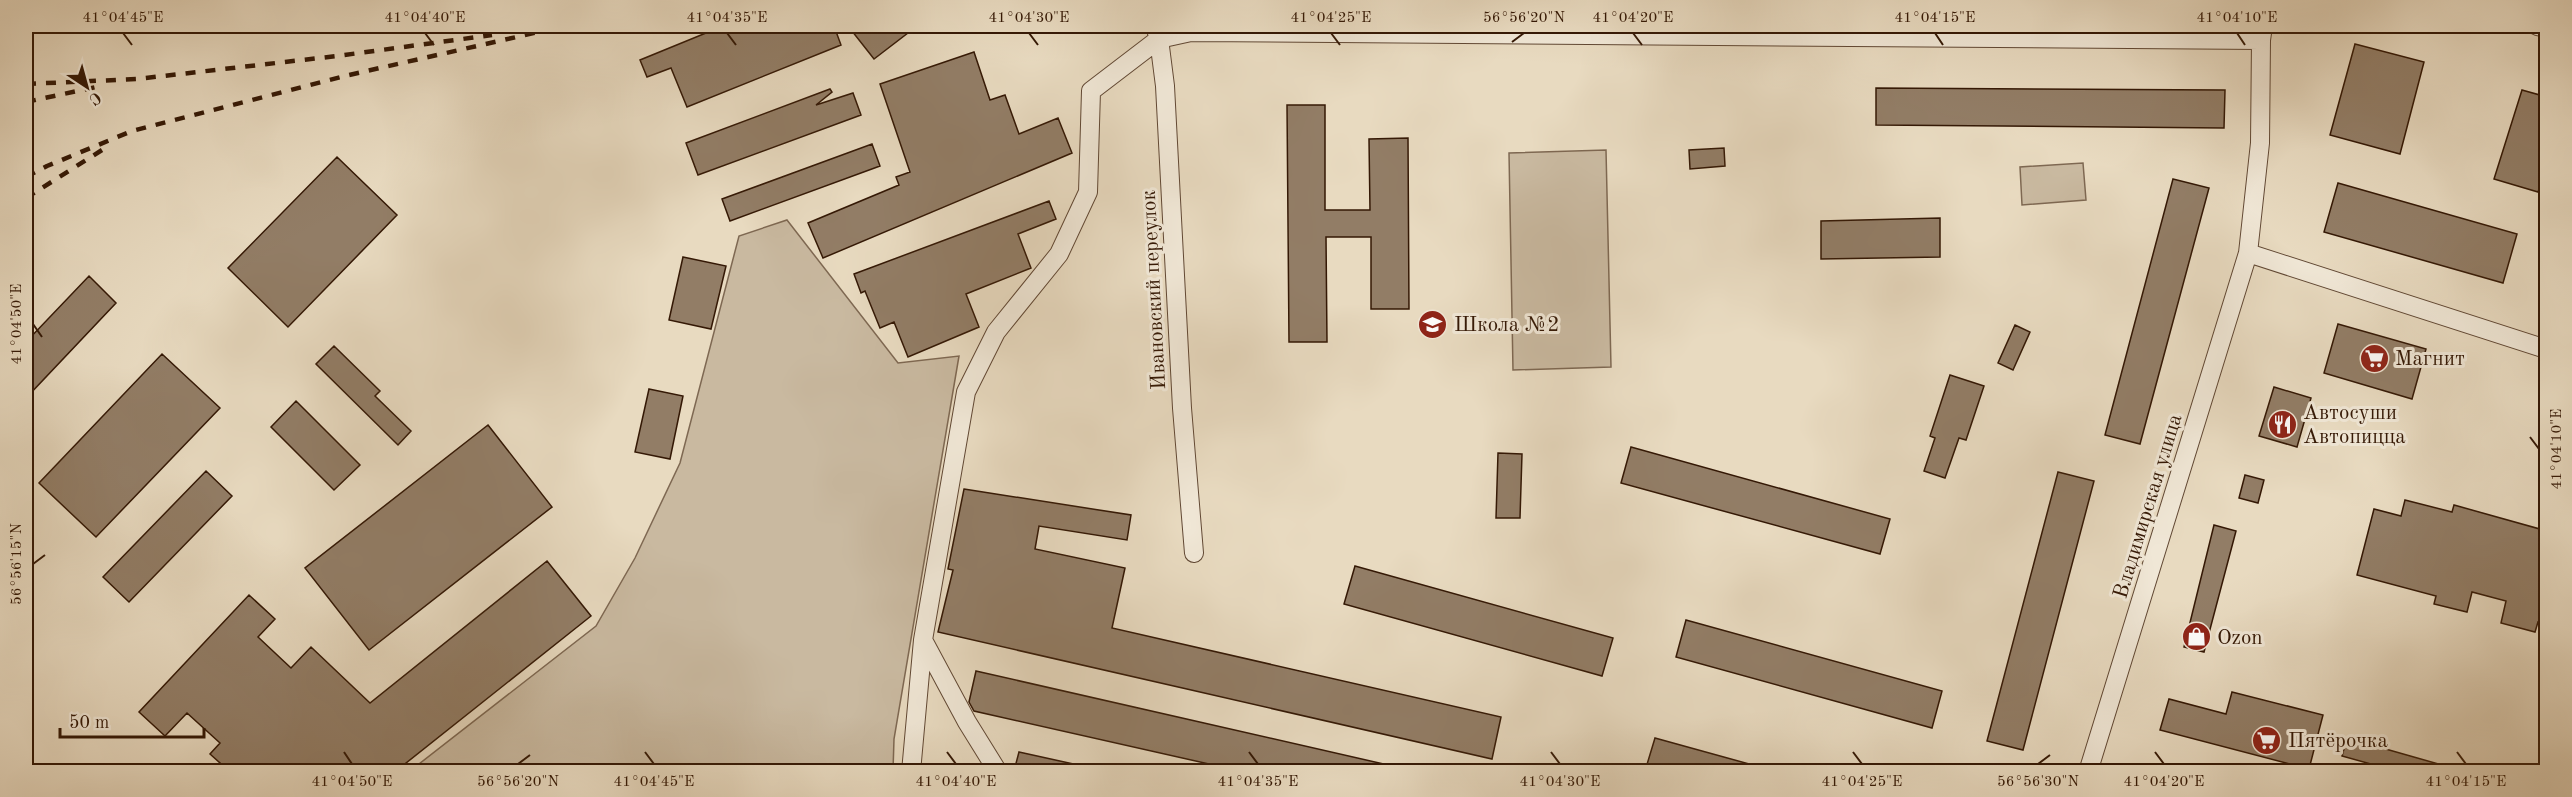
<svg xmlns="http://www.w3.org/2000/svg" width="2572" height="797" viewBox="0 0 2572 797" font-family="'Old Standard TT',serif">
<rect width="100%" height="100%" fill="#e8dac0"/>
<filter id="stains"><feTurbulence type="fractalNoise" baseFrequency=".00333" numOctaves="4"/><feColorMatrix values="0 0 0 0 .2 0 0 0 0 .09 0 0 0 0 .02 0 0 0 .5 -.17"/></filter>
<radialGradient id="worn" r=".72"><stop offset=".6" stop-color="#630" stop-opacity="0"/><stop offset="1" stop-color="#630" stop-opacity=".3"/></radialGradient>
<path fill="#c9b9a0" stroke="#7e6852" stroke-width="1.5" d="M 1606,150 L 1611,367 L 1513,370 L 1509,153 Z
M 2083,163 L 2086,200 L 2022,205 L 2020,167 Z
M 787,220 L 898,363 L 959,356 L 894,739 L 893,771 L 410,771 L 596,626 L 635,558 L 680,463 L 739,236 Z"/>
<path fill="#927d66" stroke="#341805" stroke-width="1.5" d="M 723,26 L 834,26 L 841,45 L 687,107 L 671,68 L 647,77 L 640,60 Z
M 848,26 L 917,26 L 874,59 Z
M 2355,44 L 2424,62 L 2400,154 L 2330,135 Z
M 974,52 L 990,100 L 1005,95 L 1019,134 L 1058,118 L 1072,153 L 823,258 L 808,223 L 899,185 L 896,177 L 910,172 L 880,84 Z
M 1876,88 L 2225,90 L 2224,128 L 1876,125 Z
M 830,89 L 832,92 L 816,105 L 853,93 L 861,115 L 698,175 L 686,143 Z
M 2522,90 L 2547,97 L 2547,166 L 2538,192 L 2494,179 Z
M 1287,105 L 1325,105 L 1325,210 L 1370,210 L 1369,139 L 1408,138 L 1409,309 L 1371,309 L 1371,237 L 1326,237 L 1327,342 L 1289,342 Z
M 872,144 L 880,166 L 730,221 L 722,199 Z
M 1724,148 L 1725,166 L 1690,169 L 1689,150 Z
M 337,157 L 397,215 L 288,327 L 228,268 Z
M 2173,179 L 2209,188 L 2140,444 L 2105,435 Z
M 2338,183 L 2517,234 L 2503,283 L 2324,232 Z
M 1049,201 L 1056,219 L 1018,234 L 1031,268 L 966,294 L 979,327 L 908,357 L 894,322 L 880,328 L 865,291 L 861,293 L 854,274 Z
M 1940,218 L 1940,257 L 1821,259 L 1821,221 Z
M 683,257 L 726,266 L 711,329 L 669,320 Z
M 89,276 L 116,303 L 26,398 L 26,342 Z
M 2338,324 L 2426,349 L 2412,399 L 2324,373 Z
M 2015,325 L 2030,332 L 2013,370 L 1998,363 Z
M 334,346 L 380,391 L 375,396 L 411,431 L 398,445 L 316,364 Z
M 162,354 L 220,408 L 96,537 L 39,483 Z
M 1950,375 L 1984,386 L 1966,440 L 1959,438 L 1945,478 L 1924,471 L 1935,438 L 1930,436 Z
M 2274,387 L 2311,398 L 2297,447 L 2259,436 Z
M 649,389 L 683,396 L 670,459 L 635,452 Z
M 296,401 L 360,465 L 334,490 L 271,427 Z
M 488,425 L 552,507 L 369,650 L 305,568 Z
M 1631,447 L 1890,519 L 1880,554 L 1621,483 Z
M 1498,453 L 1522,454 L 1520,518 L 1496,518 Z
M 206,471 L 232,496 L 129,602 L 103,577 Z
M 2058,472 L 2094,481 L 2023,750 L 1987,741 Z
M 2245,475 L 2264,480 L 2258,503 L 2239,498 Z
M 964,489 L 1131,515 L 1127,540 L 1039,526 L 1035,549 L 1125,568 L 1112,628 L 1501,717 L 1492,759 L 938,632 L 953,570 L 948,569 Z
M 2405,500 L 2452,512 L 2454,505 L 2547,531 L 2547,624 L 2538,622 L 2535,632 L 2501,623 L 2506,601 L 2472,592 L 2467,612 L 2434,604 L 2436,596 L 2357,575 L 2374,509 L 2401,516 Z
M 2214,525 L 2236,531 L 2204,652 L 2184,647 Z
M 547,561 L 591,616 L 396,771 L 229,771 L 210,754 L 220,743 L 187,713 L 165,736 L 139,712 L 249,595 L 275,619 L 258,637 L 291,668 L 311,647 L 370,703 Z
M 1355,566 L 1613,638 L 1602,676 L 1344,604 Z
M 1686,620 L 1942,691 L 1932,728 L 1676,657 Z
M 976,671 L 1388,765 L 1387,771 L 1240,771 L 974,711 L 969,702 Z
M 2232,692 L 2323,715 L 2309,769 L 2160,730 L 2169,699 L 2226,714 Z
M 1655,738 L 1760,767 L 1759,771 L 1645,771 Z
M 2347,738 L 2449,767 L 2449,771 L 2396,771 L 2342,756 Z
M 1019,752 L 1078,765 L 1077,771 L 1014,771 Z"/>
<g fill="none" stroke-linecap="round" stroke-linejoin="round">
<defs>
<path id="street" d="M 1155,26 L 1159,39 L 1165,86 L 1182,408 L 1194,553
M 2537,26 L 2546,28
M 2248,253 L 2546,349
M 923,640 L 967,722 L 998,772
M 911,772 L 923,640 L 966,392 L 996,332 L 1059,254 L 1088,192 L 1091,91 L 1159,39 L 1191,32 L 2261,40
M 2088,772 L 2248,253 L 2260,143 L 2261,40 L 2263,26"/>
</defs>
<use href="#street" stroke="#614834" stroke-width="20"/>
<use href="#street" stroke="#f0e7d6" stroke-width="18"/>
<path stroke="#341805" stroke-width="4.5" stroke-dasharray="10 10" stroke-linecap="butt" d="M 26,84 L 137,79 L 337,56 L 492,35
M 26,102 L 96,87
M 26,177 L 47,166 L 132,131 L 349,75 L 565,26
M 26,198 L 102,150"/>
</g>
<path fill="none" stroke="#341805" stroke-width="2" d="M 123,33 L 132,45M 425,33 L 434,45M 727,33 L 736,45M 1029,33 L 1038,45M 1331,33 L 1340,45M 1633,33 L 1642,45M 1935,33 L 1943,45M 2237,33 L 2245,45M 1512,42 L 1524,33M 33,324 L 42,337M 2530,437 L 2539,449M 33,564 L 45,555M 344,752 L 352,764M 645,752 L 654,764M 947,752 L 956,764M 1249,752 L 1258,764M 1551,752 L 1560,764M 1853,752 L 1862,764M 2155,752 L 2164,764M 2457,752 L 2466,764M 518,764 L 530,755M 2038,764 L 2050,755"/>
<defs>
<symbol id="school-disc" viewBox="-11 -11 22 22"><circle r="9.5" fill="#8f2418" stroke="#f0e7d6"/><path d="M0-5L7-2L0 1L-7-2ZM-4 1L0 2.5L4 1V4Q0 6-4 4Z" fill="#fff"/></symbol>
<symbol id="supermarket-disc" viewBox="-11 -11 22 22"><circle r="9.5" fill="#8f2418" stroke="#f0e7d6"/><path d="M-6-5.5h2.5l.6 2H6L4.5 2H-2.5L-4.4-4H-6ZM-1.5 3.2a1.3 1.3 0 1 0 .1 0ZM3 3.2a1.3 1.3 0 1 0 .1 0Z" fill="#fff"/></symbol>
<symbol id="restaurant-disc" viewBox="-11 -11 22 22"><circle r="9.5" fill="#8f2418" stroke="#f0e7d6"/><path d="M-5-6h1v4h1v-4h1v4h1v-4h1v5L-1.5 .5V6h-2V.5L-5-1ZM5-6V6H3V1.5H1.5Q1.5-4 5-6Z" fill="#fff"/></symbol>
<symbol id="shop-disc" viewBox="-11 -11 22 22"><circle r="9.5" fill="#8f2418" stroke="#f0e7d6"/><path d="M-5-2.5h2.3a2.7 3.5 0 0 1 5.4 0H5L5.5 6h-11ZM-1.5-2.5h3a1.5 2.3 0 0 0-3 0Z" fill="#fff"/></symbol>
</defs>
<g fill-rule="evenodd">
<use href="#school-disc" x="1416" y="308" width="33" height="33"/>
<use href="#supermarket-disc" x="2358" y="342" width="33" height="33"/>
<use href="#restaurant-disc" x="2266" y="408" width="33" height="33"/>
<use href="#shop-disc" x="2180" y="620" width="33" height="33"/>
<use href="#supermarket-disc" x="2250" y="724" width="33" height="33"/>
</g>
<g text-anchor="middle" stroke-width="6" stroke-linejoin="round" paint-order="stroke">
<g font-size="21" fill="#341805" stroke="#f0e7d6">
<text transform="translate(1153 290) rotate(-93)" y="7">Ивановский переулок</text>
<text transform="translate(2147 506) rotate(-73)" y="7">Владимирская улица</text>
</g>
<g font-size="21" fill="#341805" stroke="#f0e7d6" text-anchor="start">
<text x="1454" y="331">Школа №2</text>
<text x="2395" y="365">Магнит</text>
<text x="2303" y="419">Автосуши<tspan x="2303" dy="24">Автопицца</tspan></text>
<text x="2217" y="644">Ozon</text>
<text x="2288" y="747">Пятёрочка</text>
</g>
</g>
<rect width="2572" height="797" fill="none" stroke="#e8dac0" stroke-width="66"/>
<g transform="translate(87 87) rotate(144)" stroke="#f0e7d6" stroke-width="4.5" paint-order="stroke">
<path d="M0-4.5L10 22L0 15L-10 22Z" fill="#341805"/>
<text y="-9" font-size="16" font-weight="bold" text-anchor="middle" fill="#341805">С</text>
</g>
<path d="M60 728v9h144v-9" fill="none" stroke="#341805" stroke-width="3"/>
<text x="69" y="728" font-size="18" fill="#341805" stroke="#f0e7d6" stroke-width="4.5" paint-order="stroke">50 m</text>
<rect x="33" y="33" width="2506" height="731" fill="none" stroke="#341805" stroke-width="2"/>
<g font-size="15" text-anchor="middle" fill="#341805">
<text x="123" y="22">41°04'45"E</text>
<text x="425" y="22">41°04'40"E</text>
<text x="727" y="22">41°04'35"E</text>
<text x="1029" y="22">41°04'30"E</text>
<text x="1331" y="22">41°04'25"E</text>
<text x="1524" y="22">56°56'20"N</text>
<text x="1633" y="22">41°04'20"E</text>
<text x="1935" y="22">41°04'15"E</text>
<text x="2237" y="22">41°04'10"E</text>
<text transform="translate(16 324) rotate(-90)" y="5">41°04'50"E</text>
<text transform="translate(2556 449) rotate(-90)" y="5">41°04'10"E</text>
<text transform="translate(16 564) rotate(-90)" y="5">56°56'15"N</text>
<text x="352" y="786">41°04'50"E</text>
<text x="518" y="786">56°56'20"N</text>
<text x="654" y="786">41°04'45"E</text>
<text x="956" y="786">41°04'40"E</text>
<text x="1258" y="786">41°04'35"E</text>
<text x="1560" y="786">41°04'30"E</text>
<text x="1862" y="786">41°04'25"E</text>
<text x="2038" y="786">56°56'30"N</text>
<text x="2164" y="786">41°04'20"E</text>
<text x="2466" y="786">41°04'15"E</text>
</g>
<rect width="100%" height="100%" filter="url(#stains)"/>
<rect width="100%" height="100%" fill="url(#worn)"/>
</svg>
